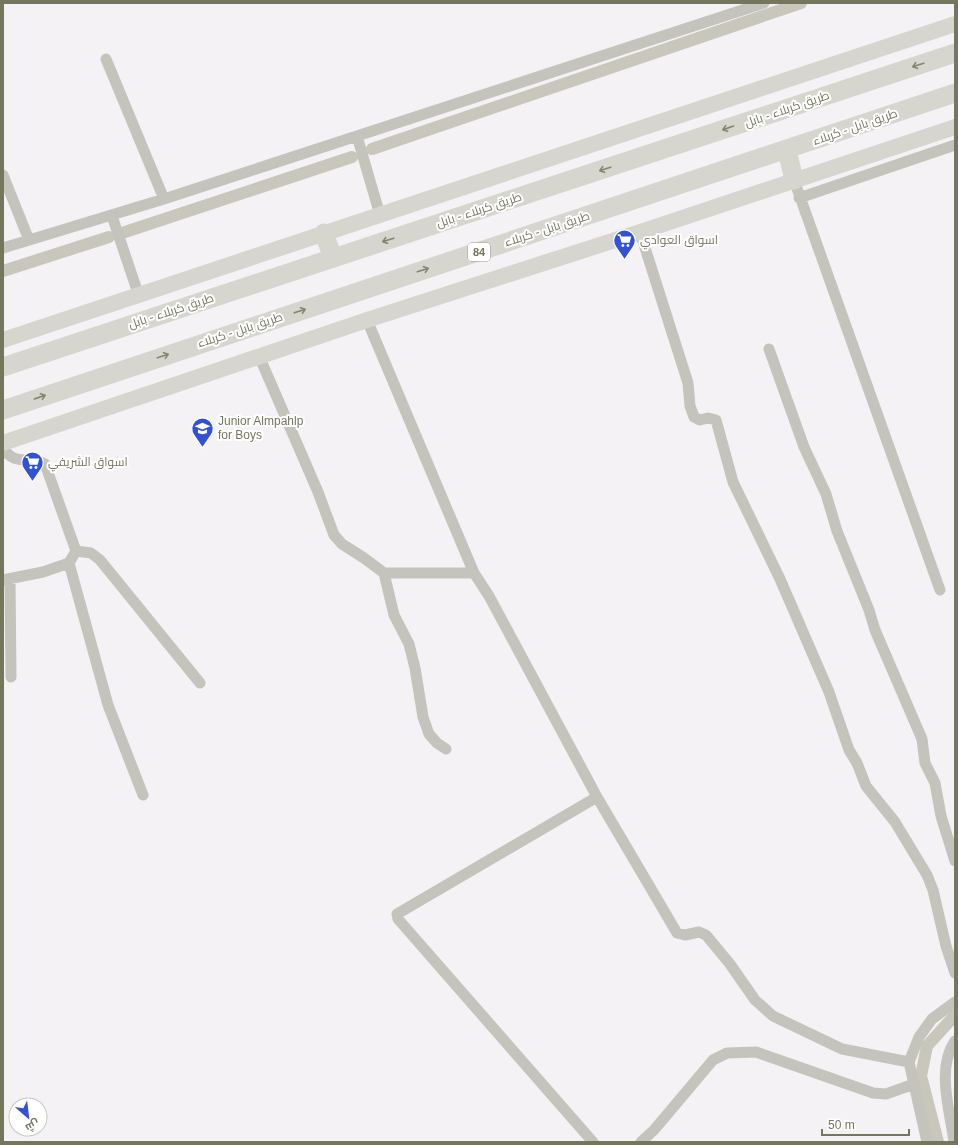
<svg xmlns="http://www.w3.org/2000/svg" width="958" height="1145" viewBox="0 0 958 1145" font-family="Arial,Cairo,sans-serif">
<rect width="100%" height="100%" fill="#f4f2f5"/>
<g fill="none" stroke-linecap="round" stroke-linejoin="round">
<path stroke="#c9c6bb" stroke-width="12" d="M 372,149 L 801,3
M 125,232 L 352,157
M 3,271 L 109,237
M 938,1142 L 921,1076 L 927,1046 L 955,1015"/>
<path stroke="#c4c4bd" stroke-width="11" d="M 106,59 L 164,199
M 357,136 L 380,215
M 3,175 L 29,240
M 794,180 L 940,590
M 799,198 L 955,145
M 112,216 L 139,296
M 640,232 L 688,383 L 690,406 L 694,417 L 700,420 L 708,418 L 716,420 L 733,482 L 780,579 L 829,692 L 849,750 L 857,763 L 866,786 L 895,822 L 927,875 L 933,890 L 946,946 L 955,973
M 3,248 L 164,199 L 764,3
M 367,320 L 474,573 L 489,596 L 597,797 L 677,933 L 685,935 L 699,932 L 706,935 L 730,964 L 755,1000 L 773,1016 L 842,1049 L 909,1062
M 769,349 L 804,447 L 826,494 L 837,531 L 869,610 L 875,630 L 922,739 L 925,763 L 935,783 L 941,816 L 955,861
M 259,356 L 318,492 L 334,535 L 342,544 L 364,558 L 384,573 L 474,573
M 3,448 C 15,467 28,455 45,464 L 76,551
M 76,551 L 69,563 L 108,705 L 143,795
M 76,551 L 91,553 L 100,560 L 200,683
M 384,573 L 394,615 L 409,644 L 415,668 L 423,717 L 429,734 L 437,743 L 446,749
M 10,579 L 11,677
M 3,580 L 43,572 L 69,563
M 593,1142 L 398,919 L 397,914 L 597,797
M 641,1142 L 654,1130 L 713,1060 L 727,1053 L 756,1052 L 873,1093 L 886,1094 L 914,1084
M 927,1142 L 909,1062 L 919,1037 L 932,1019 L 955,1002
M 954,1142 C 950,1111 936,1068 955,1041"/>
<path stroke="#d6d6cf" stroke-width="16" d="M 3,340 L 955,24
M 3,443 L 367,320 L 640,232 L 955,127"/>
<path stroke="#d6d6cf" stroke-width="19" d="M 787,150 L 794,180
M 324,233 L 333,258
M 3,367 L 955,53
M 3,410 L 955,93"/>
</g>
<defs><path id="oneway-shaft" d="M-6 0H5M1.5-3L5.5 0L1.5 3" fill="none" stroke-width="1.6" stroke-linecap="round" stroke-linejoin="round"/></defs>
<g stroke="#84846f">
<use href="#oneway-shaft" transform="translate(918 65) rotate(162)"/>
<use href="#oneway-shaft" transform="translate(728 128) rotate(161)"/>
<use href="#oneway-shaft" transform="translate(605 169) rotate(162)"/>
<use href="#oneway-shaft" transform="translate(388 240) rotate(162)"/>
<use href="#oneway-shaft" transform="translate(423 270) rotate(-18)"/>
<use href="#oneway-shaft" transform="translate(300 311) rotate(-18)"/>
<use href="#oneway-shaft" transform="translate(163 356) rotate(-18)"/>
<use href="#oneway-shaft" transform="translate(40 397) rotate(-19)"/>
</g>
<defs>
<symbol id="supermarket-pin" viewBox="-11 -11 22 30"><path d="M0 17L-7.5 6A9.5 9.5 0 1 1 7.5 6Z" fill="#3251d6" stroke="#fff"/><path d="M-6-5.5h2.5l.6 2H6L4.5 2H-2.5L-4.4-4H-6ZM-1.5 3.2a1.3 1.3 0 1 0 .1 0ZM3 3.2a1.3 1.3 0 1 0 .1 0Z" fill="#fff"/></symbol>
<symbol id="school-pin" viewBox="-11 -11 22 30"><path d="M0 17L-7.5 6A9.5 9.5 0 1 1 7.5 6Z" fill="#3251d6" stroke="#fff"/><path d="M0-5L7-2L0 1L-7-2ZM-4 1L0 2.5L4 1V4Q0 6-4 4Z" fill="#fff"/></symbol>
</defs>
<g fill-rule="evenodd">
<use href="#supermarket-pin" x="612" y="228" width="25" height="34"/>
<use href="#school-pin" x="190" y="416" width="25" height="34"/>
<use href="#supermarket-pin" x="20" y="450" width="25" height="34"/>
</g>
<g text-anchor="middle" stroke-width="4" stroke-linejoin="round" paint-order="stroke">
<rect fill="#fff" stroke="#9e9f8e" stroke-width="1" x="468" y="243" width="22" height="18" rx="3"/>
<g font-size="11" font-weight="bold" fill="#75765e">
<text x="479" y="256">84</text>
</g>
<g font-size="12" fill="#75765e" stroke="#fff">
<text transform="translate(787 109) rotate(-19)" y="4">طريق كربلاء - بابل</text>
<text transform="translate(855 127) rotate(-19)" y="4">طريق بابل - كربلاء</text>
<text transform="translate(479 210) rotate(-18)" y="4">طريق كربلاء - بابل</text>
<text transform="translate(547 229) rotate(-18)" y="4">طريق بابل - كربلاء</text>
<text transform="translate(171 311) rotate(-18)" y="4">طريق كربلاء - بابل</text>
<text transform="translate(240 330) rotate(-18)" y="4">طريق بابل - كربلاء</text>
</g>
<g font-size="12" fill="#75765e" stroke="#fff" text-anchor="start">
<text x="640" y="244">اسواق العوادي</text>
<text x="218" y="425">Junior Almpahlp<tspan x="218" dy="14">for Boys</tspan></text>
<text x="48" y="466">اسواق الشريفي</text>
</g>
</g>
<rect width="958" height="1145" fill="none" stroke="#75765e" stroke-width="8"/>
<g transform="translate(28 1117) rotate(152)"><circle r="19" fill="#ffffff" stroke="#c8c8bf"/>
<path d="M0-3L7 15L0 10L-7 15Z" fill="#3251d6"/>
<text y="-6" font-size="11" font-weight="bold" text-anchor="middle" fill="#75765e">ش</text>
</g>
<path d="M822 1129v6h87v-6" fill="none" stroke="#75765e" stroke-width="2"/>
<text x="828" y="1129" font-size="12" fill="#75765e" stroke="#ffffff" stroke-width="3" paint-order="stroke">50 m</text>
</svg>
